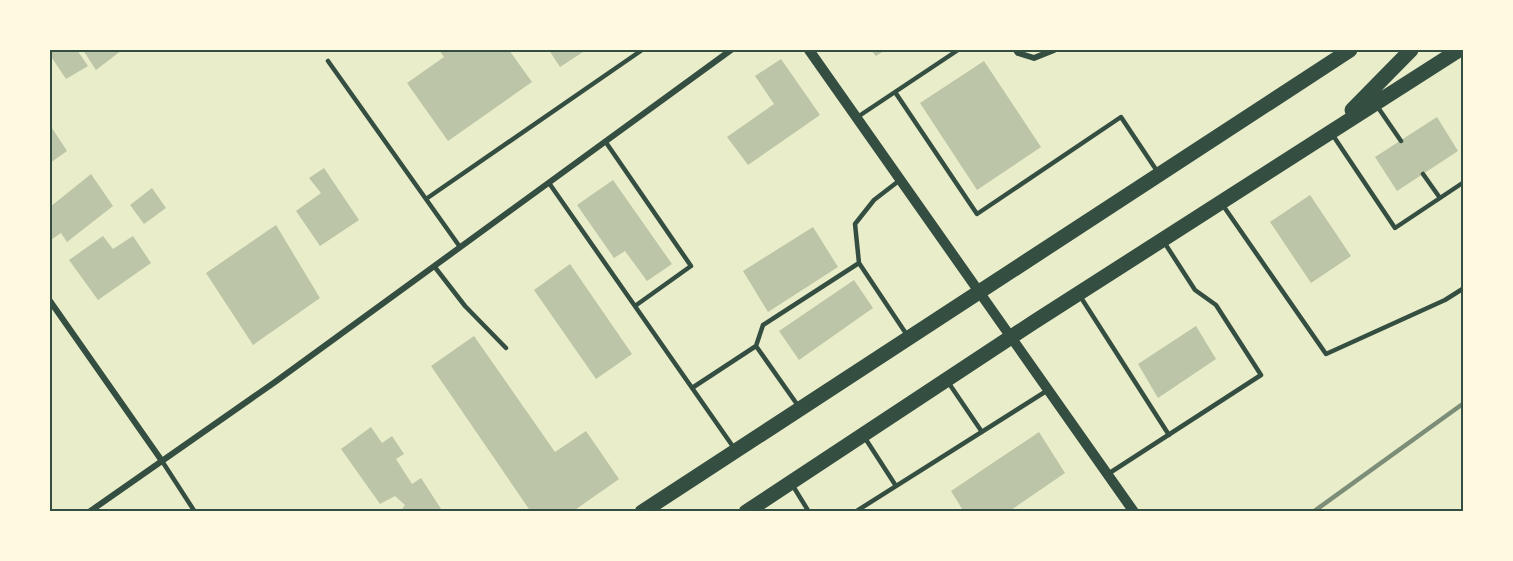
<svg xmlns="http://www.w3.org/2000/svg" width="1513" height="561" viewBox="0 0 1513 561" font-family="Montserrat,sans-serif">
<rect width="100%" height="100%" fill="#e9edc9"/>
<path fill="#bcc5a7" d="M 50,50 L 77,50 L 88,66 L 66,79 L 50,55 Z
M 83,50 L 122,50 L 96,70 Z
M 439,50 L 509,50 L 532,82 L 448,141 L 407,83 L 444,57 Z
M 549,50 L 586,50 L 560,67 Z
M 871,50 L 885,50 L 876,56 Z
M 781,59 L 820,115 L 748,165 L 727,137 L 774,104 L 755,76 Z
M 984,61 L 1041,147 L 977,190 L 920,103 Z
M 1437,117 L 1458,151 L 1397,191 L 1375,157 Z
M 50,125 L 67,151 L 50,163 Z
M 324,168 L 359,220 L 320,246 L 296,211 L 321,193 L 309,178 Z
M 91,174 L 113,206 L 67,242 L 61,233 L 51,240 L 50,237 L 50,207 Z
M 613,180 L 672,264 L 647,281 L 625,251 L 614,258 L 577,205 Z
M 152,188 L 166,208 L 144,224 L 130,205 Z
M 1310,195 L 1351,256 L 1311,283 L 1270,222 Z
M 276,225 L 320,298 L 253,345 L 206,273 Z
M 813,227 L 838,267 L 768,312 L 743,271 Z
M 103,236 L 113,249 L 133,236 L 151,263 L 98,300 L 69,260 Z
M 570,264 L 632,354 L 596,379 L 534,290 Z
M 854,280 L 873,308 L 799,360 L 779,331 Z
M 1196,326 L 1216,359 L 1158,398 L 1138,364 Z
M 474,336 L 555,452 L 586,431 L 619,479 L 572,512 L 531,512 L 431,366 Z
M 371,427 L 382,443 L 392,436 L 404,454 L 396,459 L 412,484 L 421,478 L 443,512 L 400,512 L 405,505 L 395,496 L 380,504 L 341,449 Z
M 1039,432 L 1065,473 L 1008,512 L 964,512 L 951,491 Z"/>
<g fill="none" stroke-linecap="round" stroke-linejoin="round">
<path stroke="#344e41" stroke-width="4.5" d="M 328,61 L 460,247
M 895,92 L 958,50
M 1377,106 L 1401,141
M 856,118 L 895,92 L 977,214 L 1121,117 L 1157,171
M 1332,134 L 1395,228 L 1464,182
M 605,141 L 691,266 L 635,306
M 1423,174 L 1440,198
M 549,183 L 734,448
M 426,199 L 642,50
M 1222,204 L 1326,354 L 1445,300 L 1464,288
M 859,263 L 907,335
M 434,266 L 465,306 L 506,348
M 1080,296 L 1169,435
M 756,346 L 799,407
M 948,382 L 982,432
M 692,388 L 756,346 L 763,325 L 859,263 L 855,224 L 874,200 L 900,180
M 865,438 L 896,486
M 162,461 L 195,512
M 1108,474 L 1261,375 L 1216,305 L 1195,290 L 1164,242
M 793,486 L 809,512
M 855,512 L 1048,390"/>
<path stroke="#344e41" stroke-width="6" d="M 1016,50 L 1018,53 L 1034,58 L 1054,50
M 50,301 L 162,461
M 89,512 L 275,382 L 731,50"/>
<path stroke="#344e41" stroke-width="10" d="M 809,50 L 1134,512"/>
<path stroke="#344e41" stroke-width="15" d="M 1352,110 L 1411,50
M 642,512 L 1350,50
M 746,512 L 1034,322 L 1459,50"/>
<path stroke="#7c8e77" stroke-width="4.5" d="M 1313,512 L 1464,403"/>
</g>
<rect width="1513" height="561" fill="none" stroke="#fefae0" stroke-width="102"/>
<rect x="51" y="51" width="1411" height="459" fill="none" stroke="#344e41" stroke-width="2"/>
</svg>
